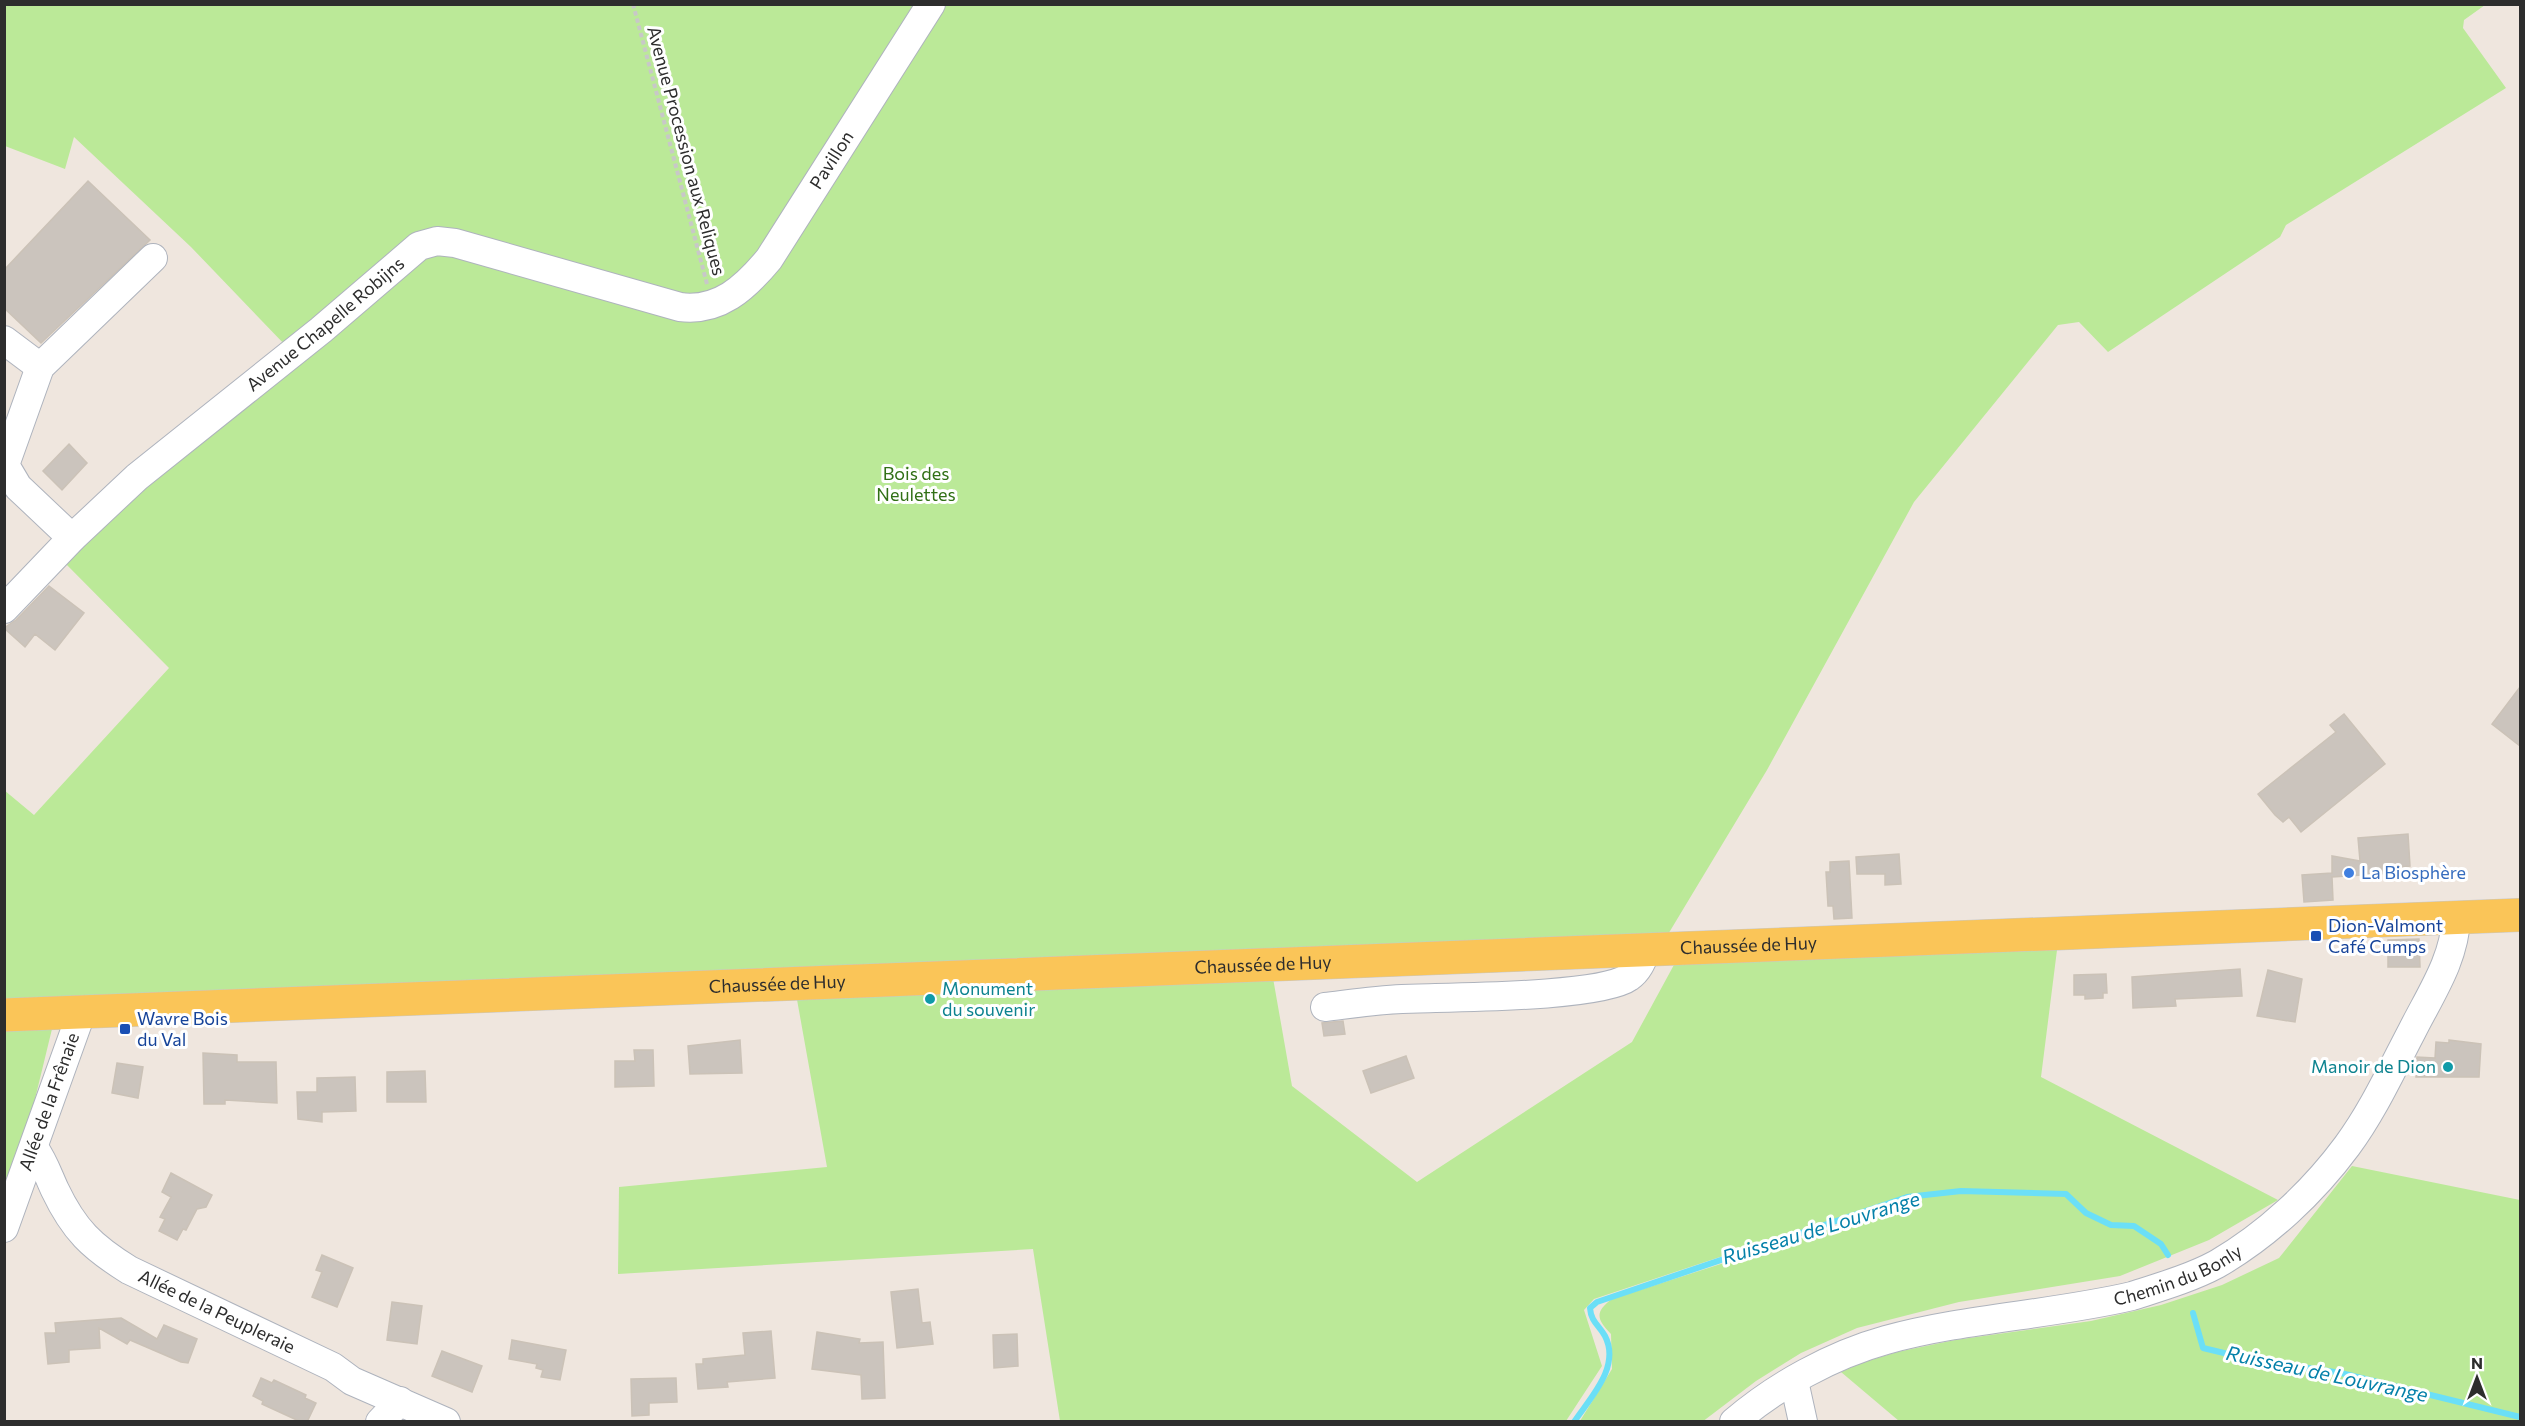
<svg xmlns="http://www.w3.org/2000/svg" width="2525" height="1426" viewBox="0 0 2525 1426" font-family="Commissioner,sans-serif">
<rect width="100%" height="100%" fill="#efe6de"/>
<path fill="#bbe998" d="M 5,5 L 2485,5 L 2464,20 L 2463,28 L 2506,88 L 2286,225 L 2280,237 L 2108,352 L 2079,322 L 2058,325 L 1914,502 L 1767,770 L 1667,936 L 5,999 L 4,790 L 34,815 L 169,668 L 63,561 L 206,435 L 452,232 L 287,347 L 191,247 L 74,137 L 65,169 L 5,146 Z
M 2057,950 L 2041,1077 L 2278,1200 L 2209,1240 L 2120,1276 L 1959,1302 L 1857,1328 L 1801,1353 L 1756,1381 L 1702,1422 L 1580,1421 L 1612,1369 L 1611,1334 C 1597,1320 1594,1312 1612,1299 L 1904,1205 L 1920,1202 L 1919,1194 L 1906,1195 L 1594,1299 L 1584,1310 L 1602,1366 L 1566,1421 L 1060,1421 L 1033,1249 L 618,1274 L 619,1187 L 827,1167 L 796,994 L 1273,978 L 1292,1086 L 1417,1182 L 1632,1042 L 1675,963 Z
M 52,1029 L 25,1140 L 5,1193 L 5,1030 Z
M 2352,1166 L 2520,1200 L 2520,1421 L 1899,1421 L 1841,1372 L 1861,1363 L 1897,1352 L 1955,1340 L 2091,1321 L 2161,1305 L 2222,1285 L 2279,1258 Z"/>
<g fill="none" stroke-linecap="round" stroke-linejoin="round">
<path stroke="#6bdff7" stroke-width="6" d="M 2193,1313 L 2203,1348 L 2249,1359 L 2341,1373 L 2520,1417
M 1574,1422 C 1590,1398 1621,1367 1605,1336 C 1599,1325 1591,1322 1590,1308 L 1597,1302 L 1907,1197 L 1961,1191 L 2066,1194 L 2086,1213 L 2111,1225 L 2134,1226 L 2161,1244 L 2168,1255"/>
</g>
<path fill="#cbc4bd" stroke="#cbc2b7" stroke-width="1.5" d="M 88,181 L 150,240 L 41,343 L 4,308 L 4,270 Z
M 69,444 L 87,463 L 62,490 L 43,471 Z
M 49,586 L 84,613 L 55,650 L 35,634 L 25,647 L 4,628 L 16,620 Z
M 2520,687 L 2520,746 L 2492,724 Z
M 2344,714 L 2385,764 L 2301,832 L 2289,817 L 2283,822 L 2275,815 L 2258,794 L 2336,732 L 2330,725 Z
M 2408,834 L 2410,866 L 2392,868 L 2392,873 L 2332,877 L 2333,900 L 2304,902 L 2302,875 L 2332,873 L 2332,856 L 2360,861 L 2358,838 Z
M 1899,854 L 1901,884 L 1885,885 L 1885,874 L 1857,874 L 1856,857 Z
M 1849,861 L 1852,918 L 1834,919 L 1833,906 L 1828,906 L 1826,872 L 1830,872 L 1830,862 Z
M 2419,939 L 2420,967 L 2388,967 L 2388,940 Z
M 2240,969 L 2242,996 L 2175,999 L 2176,1006 L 2133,1008 L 2132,977 Z
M 2268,970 L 2302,979 L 2295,1022 L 2257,1016 Z
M 2106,974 L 2107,993 L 2103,993 L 2103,998 L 2085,999 L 2085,995 L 2074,995 L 2074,975 Z
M 1343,1021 L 1345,1034 L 1324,1036 L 1322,1023 Z
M 740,1040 L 742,1073 L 690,1074 L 688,1046 Z
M 2449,1040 L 2481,1044 L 2479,1077 L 2416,1077 L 2417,1057 L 2435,1058 L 2436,1042 L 2449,1043 Z
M 634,1050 L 653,1050 L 654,1086 L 615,1087 L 615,1061 L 635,1061 Z
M 203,1053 L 237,1055 L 237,1062 L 276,1062 L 277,1103 L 225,1100 L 225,1104 L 204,1104 Z
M 1406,1056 L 1414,1078 L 1371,1093 L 1363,1071 Z
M 117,1063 L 143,1067 L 138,1098 L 112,1093 Z
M 425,1071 L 426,1102 L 387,1102 L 387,1072 Z
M 355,1077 L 356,1111 L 322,1112 L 322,1122 L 298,1119 L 297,1092 L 317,1092 L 317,1078 Z
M 171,1173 L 212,1195 L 206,1207 L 197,1209 L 186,1230 L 183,1229 L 177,1240 L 159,1231 L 165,1219 L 160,1217 L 171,1197 L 162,1192 Z
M 322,1255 L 353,1268 L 337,1307 L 312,1297 L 322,1272 L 316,1270 Z
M 918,1289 L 922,1323 L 930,1322 L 933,1344 L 897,1348 L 891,1292 Z
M 392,1302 L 422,1306 L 417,1344 L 387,1340 Z
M 121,1318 L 157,1339 L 164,1325 L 197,1339 L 188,1363 L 181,1362 L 130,1340 L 127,1344 L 99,1328 L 100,1348 L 69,1350 L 69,1362 L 48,1364 L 45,1333 L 56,1333 L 55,1323 Z
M 771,1331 L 775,1378 L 727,1382 L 728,1387 L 698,1389 L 696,1364 L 703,1364 L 703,1359 L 745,1355 L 743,1333 Z
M 817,1332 L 860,1339 L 859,1343 L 883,1342 L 885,1398 L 862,1399 L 861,1375 L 812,1369 Z
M 1017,1334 L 1018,1366 L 994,1368 L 993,1335 Z
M 512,1340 L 566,1350 L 560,1380 L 541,1377 L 543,1370 L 536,1368 L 537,1364 L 509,1359 Z
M 442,1351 L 482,1366 L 472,1392 L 432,1376 Z
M 261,1378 L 272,1383 L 274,1380 L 306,1395 L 305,1398 L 316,1403 L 307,1422 L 301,1422 L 262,1404 L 263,1401 L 253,1396 Z
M 676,1378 L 677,1402 L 649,1403 L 649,1415 L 632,1416 L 631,1379 Z"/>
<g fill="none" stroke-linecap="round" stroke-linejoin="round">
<defs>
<g id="minor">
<path d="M 4,340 L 40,367"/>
<path d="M 72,538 L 18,487 L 5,465 L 40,367 L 153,258"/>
<path id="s1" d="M 4,609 L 72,538 L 137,477 L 321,330 L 419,246 L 437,241 L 455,243 L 680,307 C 719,312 745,288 769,259 L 931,4"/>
<path d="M 1325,1007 C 1350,1004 1376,1000 1402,999 C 1445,997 1600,998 1629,977 C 1638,971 1642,961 1646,951"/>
<path id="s2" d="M 34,1148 C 44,1162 48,1175 55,1190 C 74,1230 92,1247 129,1270 L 333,1367 L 352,1381 L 446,1422"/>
<path id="s3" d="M 4,1228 L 82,1011"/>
<path d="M 1794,1381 L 1803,1422"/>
<path d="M 380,1422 L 400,1401"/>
<path id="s4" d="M 1734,1422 C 1776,1386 1832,1355 1886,1340 C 1966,1318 2051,1315 2132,1296 C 2160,1287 2191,1278 2217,1264 C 2267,1235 2313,1192 2347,1146 C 2373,1111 2392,1069 2412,1031 C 2430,995 2455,959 2456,918"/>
</g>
<g id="major">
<path id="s5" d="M 4,1015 L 2520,915"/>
</g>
</defs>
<use href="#minor" stroke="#aeb3bd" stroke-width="30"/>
<use href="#major" stroke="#c8c8c8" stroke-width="34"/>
<path stroke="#c8c8c8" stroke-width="4" stroke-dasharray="4.5 3" stroke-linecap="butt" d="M 633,4 L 707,284"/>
<use href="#minor" stroke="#fff" stroke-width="28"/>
<use href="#major" stroke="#fac558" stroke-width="33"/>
</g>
<circle fill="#3f7fe0" stroke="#fff" stroke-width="2" cx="2349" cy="873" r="6"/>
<g fill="#1a4fb4" stroke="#fff" stroke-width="2">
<rect x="2310" y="930" width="12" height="12" rx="3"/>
<rect x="119" y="1023" width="12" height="12" rx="3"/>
</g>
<g fill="#0f9aa8" stroke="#fff" stroke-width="2">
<circle cx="930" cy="999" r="6"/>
<circle cx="2448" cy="1067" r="6"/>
</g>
<g text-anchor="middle" stroke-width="6" stroke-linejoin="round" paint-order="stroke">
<g font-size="18" fill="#2d2d2d" stroke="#fff">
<text transform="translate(686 151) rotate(75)" y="6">Avenue Procession aux Reliques</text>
<text dy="6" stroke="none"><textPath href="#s1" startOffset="1046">Pavillon</textPath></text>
<text dy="6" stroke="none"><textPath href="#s1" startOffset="430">Avenue Chapelle Robijns</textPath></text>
<text dy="6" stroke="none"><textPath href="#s5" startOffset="1746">Chaussée de Huy</textPath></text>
<text dy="6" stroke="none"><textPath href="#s5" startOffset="1260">Chaussée de Huy</textPath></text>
<text dy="6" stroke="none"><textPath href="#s5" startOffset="774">Chaussée de Huy</textPath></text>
<text dy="6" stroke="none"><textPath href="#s3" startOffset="134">Allée de la Frênaie</textPath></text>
<text dy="6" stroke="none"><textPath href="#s4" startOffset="474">Chemin du Bonly</textPath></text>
<text dy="6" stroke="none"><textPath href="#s2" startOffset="255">Allée de la Peupleraie</textPath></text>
</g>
<g font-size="18" fill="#317016" stroke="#fff">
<text x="916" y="480">Bois des<tspan x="916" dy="21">Neulettes</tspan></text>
</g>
<g font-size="18" fill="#366cbe" stroke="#fff" text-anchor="start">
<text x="2361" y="879">La Biosphère</text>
</g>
<g font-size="18" fill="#164399" stroke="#fff" text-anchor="start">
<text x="2328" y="932">Dion-Valmont<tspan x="2328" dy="21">Café Cumps</tspan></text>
<text x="137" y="1025">Wavre Bois<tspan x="137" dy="21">du Val</tspan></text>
</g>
<g font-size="18" fill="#0d838f" stroke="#fff" text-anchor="start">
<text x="942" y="995">Monument<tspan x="942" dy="21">du souvenir</tspan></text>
<text x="2436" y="1073" text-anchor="end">Manoir de Dion</text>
</g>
<g font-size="20" font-style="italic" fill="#0480a9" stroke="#fff">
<text transform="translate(1821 1228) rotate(-17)" y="7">Ruisseau de Louvrange</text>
<text transform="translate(2327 1374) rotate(12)" y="7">Ruisseau de Louvrange</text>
</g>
</g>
<rect width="2525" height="1426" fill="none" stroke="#2d2d2d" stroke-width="12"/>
<g transform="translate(2477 1378)" stroke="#ffffff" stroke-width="4.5" paint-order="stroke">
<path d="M0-4.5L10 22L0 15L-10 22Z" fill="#2d2d2d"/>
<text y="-9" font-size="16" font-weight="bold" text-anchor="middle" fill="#2d2d2d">N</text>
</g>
</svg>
